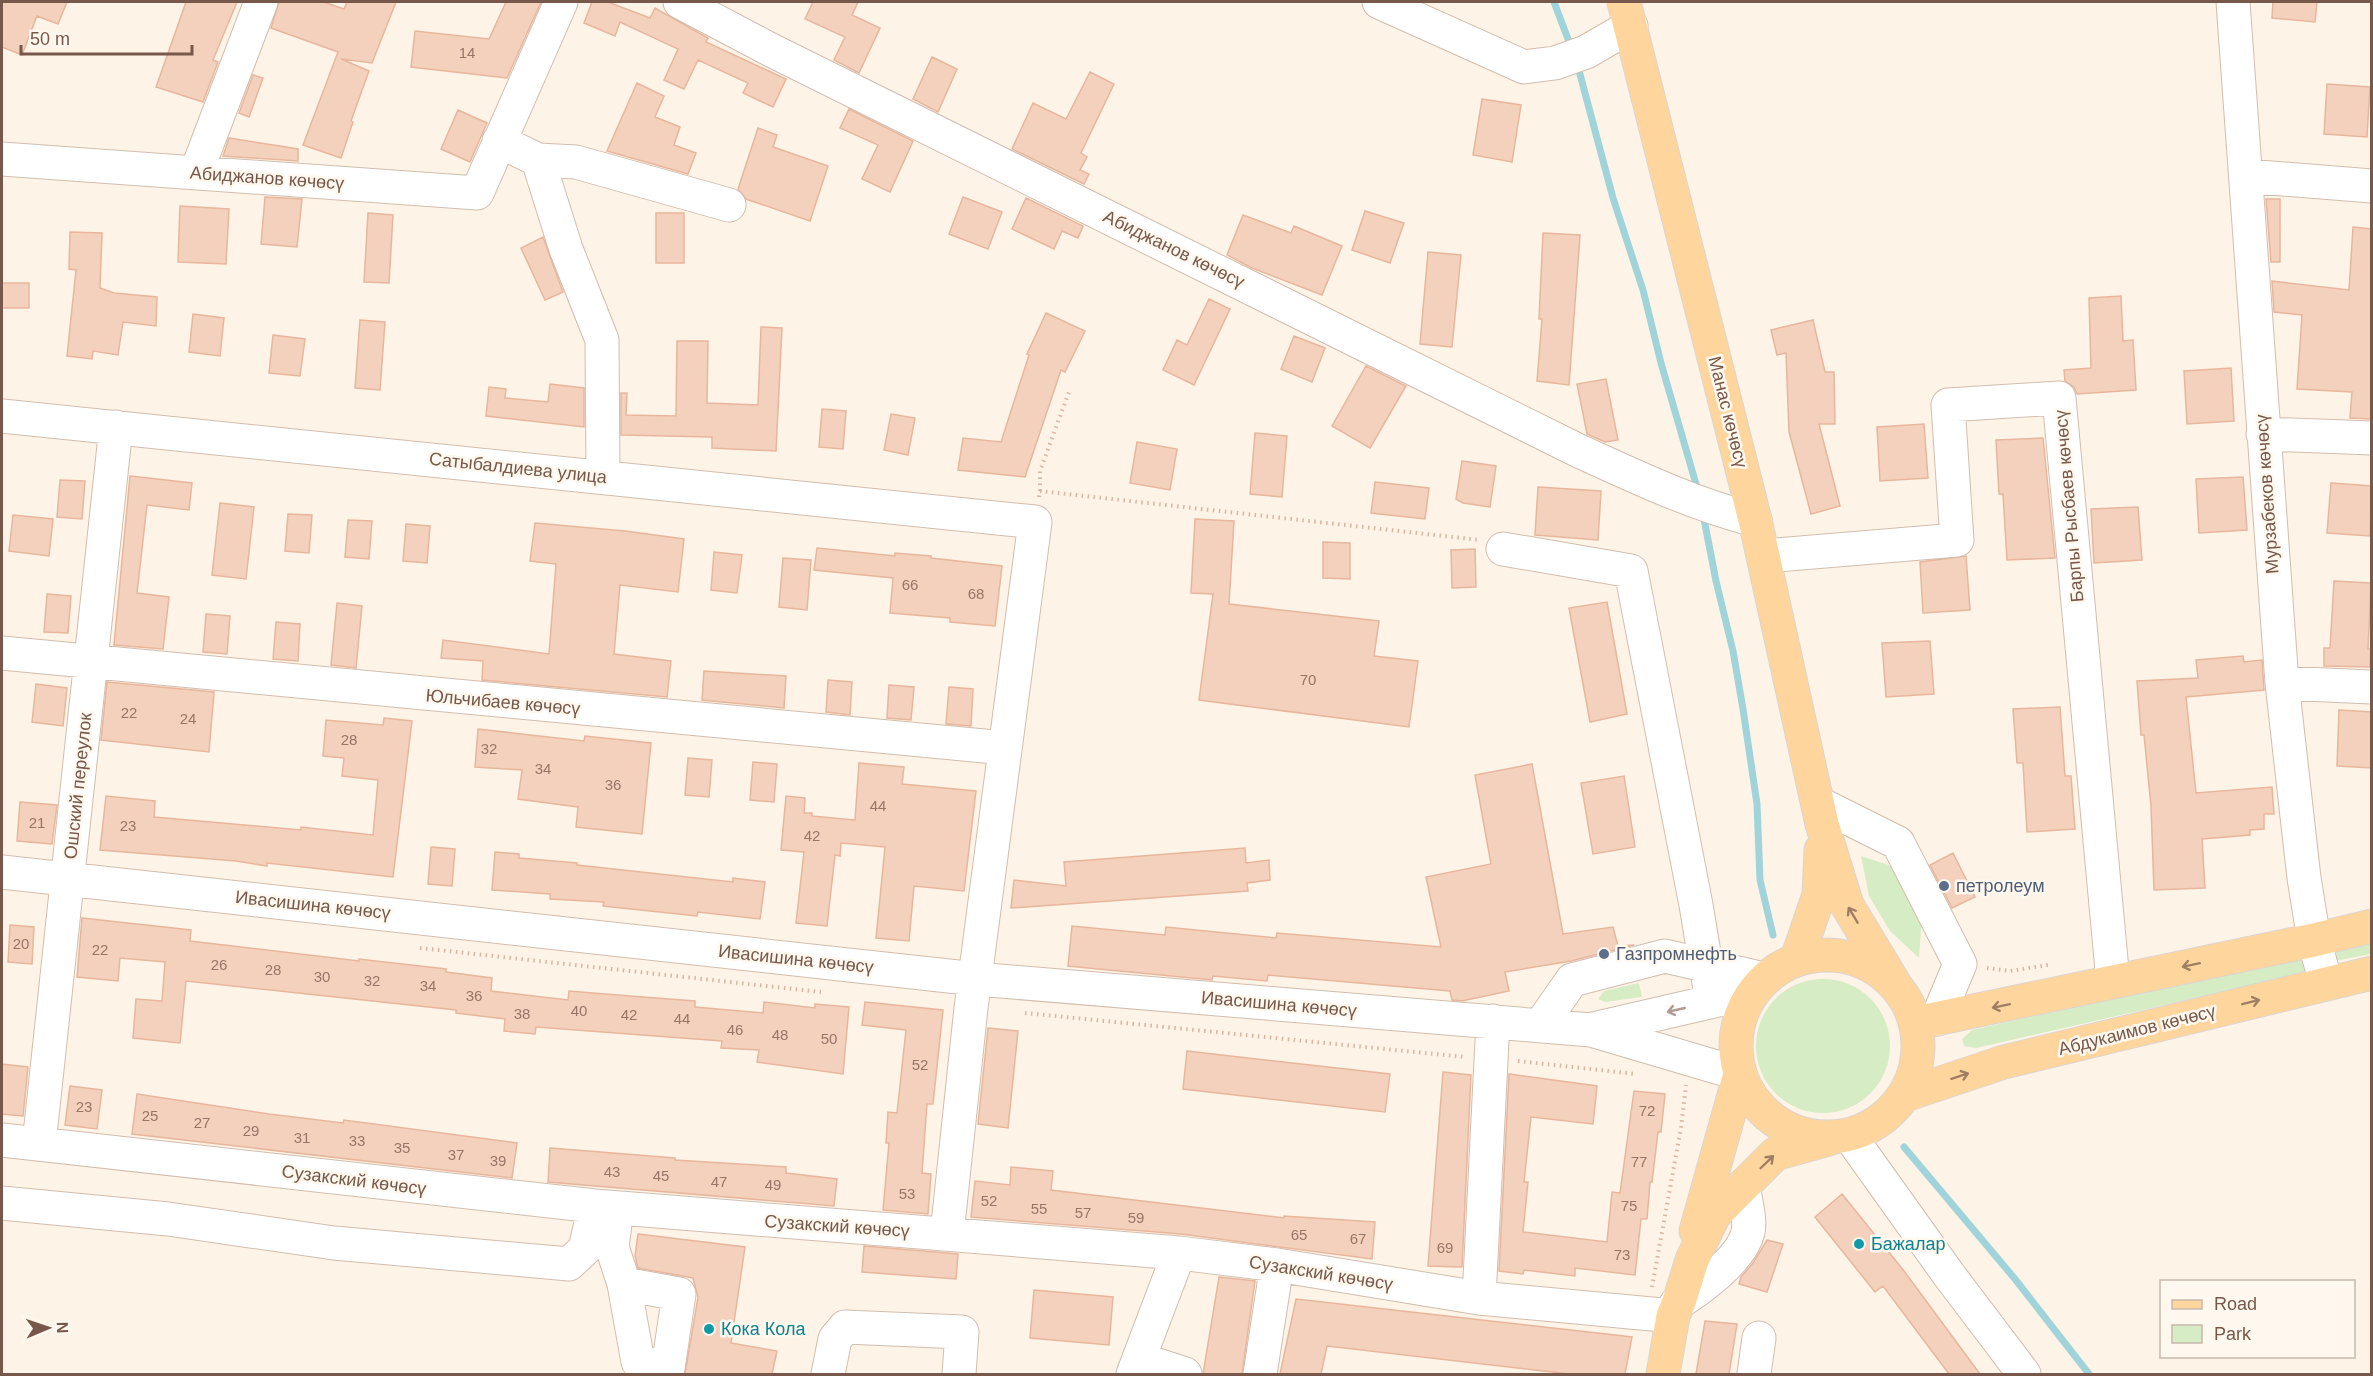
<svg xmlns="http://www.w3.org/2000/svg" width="2373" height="1376" viewBox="0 0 2373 1376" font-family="Arial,sans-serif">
<rect width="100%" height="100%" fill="#fdf4e7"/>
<path fill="#d6ecc4" d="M 1861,856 L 1895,867 L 1922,914 L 1919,958 L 1890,931 L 1869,896 Z
M 2371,938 L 2371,954 L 2335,961 L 2332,949 Z
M 2307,955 L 2310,972 L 1976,1048 L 1964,1046 L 1962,1039 L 1972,1030 Z
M1756 1046a67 67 0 1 1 134 0a67 67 0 1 1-134 0Z
M 1639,983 L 1642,997 L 1605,1002 L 1598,999 L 1604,991 Z"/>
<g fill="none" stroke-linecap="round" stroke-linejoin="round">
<path stroke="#a0d4da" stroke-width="7" d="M 1554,2 L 1571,47
M 1577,63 L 1613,198 L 1643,290 L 1661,363 L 1698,491
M 1703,514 L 1716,581 L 1733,651 L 1743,709 L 1757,804 L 1760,880 L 1773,935
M 1904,1147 L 2015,1279 L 2089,1374"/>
</g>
<path fill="#f4d1bd" stroke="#e7b69d" stroke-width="1.5" d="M 2,2 L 67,2 L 58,24 L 37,16 L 22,55 L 2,47 Z
M 186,2 L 237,2 L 213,60 L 218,62 L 203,102 L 156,87 Z
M 279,2 L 324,2 L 344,9 L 347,2 L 396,2 L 372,63 L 341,59 L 369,71 L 351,121 L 353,122 L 341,158 L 303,145 L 338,52 L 271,28 Z
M 506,2 L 541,2 L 507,78 L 411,67 L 415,31 L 489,39 Z
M 592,2 L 608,2 L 650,18 L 655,8 L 708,38 L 706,42 L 786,79 L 773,107 L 743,93 L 748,83 L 698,60 L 684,89 L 664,80 L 678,49 L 620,22 L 615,36 L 584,23 Z
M 813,2 L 858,2 L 852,15 L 880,28 L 859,73 L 834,60 L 845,37 L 805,19 Z
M 2273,2 L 2317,2 L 2315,22 L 2272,18 Z
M 932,57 L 957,69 L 938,112 L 913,99 Z
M 1090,72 L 1114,84 L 1081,153 L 1087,157 L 1080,170 L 1089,174 L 1084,184 L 1012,149 L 1033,103 L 1066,119 Z
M 253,75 L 263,78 L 249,117 L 239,113 Z
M 637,83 L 664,96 L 655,117 L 680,127 L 674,145 L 696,153 L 688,174 L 607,151 Z
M 2327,84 L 2370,87 L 2367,137 L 2324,134 Z
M 1482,99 L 1521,105 L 1512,162 L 1473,155 Z
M 849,109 L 913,141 L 890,192 L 862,179 L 878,145 L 840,128 Z
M 458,110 L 487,123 L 470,162 L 441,149 Z
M 758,128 L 777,135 L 773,147 L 828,166 L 810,221 L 746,199 L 738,189 Z
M 229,138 L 298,149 L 298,161 L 223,156 Z
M 265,197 L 302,199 L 297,247 L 261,244 Z
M 963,197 L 1002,212 L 988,249 L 949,234 Z
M 1026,198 L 1083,226 L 1078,238 L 1062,231 L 1054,249 L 1012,229 Z
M 2266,199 L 2280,199 L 2280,262 L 2271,262 Z
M 180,206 L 229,209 L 226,264 L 178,262 Z
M 1365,211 L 1404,223 L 1390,263 L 1352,250 Z
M 368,213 L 393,215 L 389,283 L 364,282 Z
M 656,213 L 684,213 L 684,263 L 656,263 Z
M 1243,215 L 1291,233 L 1294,226 L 1342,246 L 1322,295 L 1252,268 L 1227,255 Z
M 2353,227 L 2372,229 L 2372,419 L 2350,418 L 2352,392 L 2297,389 L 2302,315 L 2274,312 L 2272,281 L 2349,290 Z
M 70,232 L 102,233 L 100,288 L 114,293 L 157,297 L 156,326 L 123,322 L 118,355 L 93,351 L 92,359 L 67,356 L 76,270 L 69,269 Z
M 1543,233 L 1580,235 L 1569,385 L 1537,381 L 1542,319 L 1539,319 Z
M 543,237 L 563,292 L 545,300 L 521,248 Z
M 1428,252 L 1461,255 L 1452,347 L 1420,344 Z
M 2,283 L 29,283 L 29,308 L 2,308 Z
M 2121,296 L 2123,341 L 2133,340 L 2136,390 L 2077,394 L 2074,387 L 2065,381 L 2064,370 L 2091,368 L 2089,298 Z
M 1209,299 L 1230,309 L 1194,385 L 1163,370 L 1177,340 L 1187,345 Z
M 1046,313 L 1085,331 L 1065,372 L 1061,370 L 1025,477 L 958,470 L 963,438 L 1001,442 L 1029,355 L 1027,354 Z
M 193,314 L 224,318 L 220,356 L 189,352 Z
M 360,320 L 385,322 L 380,390 L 355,388 Z
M 1813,320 L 1825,372 L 1834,372 L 1835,424 L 1819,424 L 1840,506 L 1811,514 L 1789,432 L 1786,353 L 1777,355 L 1771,330 Z
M 761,327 L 782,328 L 776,451 L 712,448 L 712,437 L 621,435 L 621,393 L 627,393 L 626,415 L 676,416 L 677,341 L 708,341 L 707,403 L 758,405 Z
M 273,335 L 305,339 L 300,376 L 269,373 Z
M 1294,336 L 1325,348 L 1312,382 L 1281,369 Z
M 1366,366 L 1406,386 L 1370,448 L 1332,426 Z
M 2231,368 L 2234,421 L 2187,424 L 2184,371 Z
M 1606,379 L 1618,440 L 1605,442 L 1587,434 L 1577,384 Z
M 550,384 L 584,388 L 584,427 L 486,416 L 489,387 L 506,389 L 505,398 L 548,402 Z
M 822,409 L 846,411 L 843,449 L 819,447 Z
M 891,414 L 915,418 L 908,455 L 884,450 Z
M 1924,424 L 1928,478 L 1880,481 L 1877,427 Z
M 1255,433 L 1287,436 L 1282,497 L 1250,494 Z
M 2043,438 L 2055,558 L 2007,560 L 2003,494 L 1999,494 L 1996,440 Z
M 1137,442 L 1177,449 L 1170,490 L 1130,483 Z
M 1462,461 L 1496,466 L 1490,507 L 1463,503 L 1456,499 Z
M 130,476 L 192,483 L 189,510 L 147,505 L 137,593 L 169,597 L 163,649 L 114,645 Z
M 2243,477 L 2247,530 L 2199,533 L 2196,479 Z
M 60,480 L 85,481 L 82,519 L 57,517 Z
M 1375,482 L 1429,488 L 1425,519 L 1371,513 Z
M 2331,483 L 2372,486 L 2370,536 L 2327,533 Z
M 1538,487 L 1601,491 L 1598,540 L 1535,535 Z
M 220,503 L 254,507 L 246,579 L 212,575 Z
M 2138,507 L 2142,560 L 2094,563 L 2091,509 Z
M 288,514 L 312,515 L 309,553 L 285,551 Z
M 13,515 L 53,519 L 49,556 L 9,551 Z
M 1195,519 L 1234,521 L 1229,604 L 1379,621 L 1374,656 L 1418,661 L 1409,727 L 1199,700 L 1213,594 L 1191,593 Z
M 348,520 L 372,521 L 369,559 L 345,557 Z
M 535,523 L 625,531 L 684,539 L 678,592 L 620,585 L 614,654 L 671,661 L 667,697 L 482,680 L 483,661 L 441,658 L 443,640 L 549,654 L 556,564 L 530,561 Z
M 406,524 L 430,526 L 427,563 L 403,561 Z
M 1323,542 L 1350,543 L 1350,579 L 1323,578 Z
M 817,548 L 895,556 L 895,553 L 931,556 L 931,558 L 1002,566 L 995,626 L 950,622 L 950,618 L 890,613 L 893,578 L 814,570 Z
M 1475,549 L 1476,587 L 1452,588 L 1451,550 Z
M 714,552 L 742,555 L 737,593 L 711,590 Z
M 1966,556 L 1970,610 L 1923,613 L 1920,562 Z
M 783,558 L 811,560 L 807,610 L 779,607 Z
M 2334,581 L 2371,583 L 2368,649 L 2371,649 L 2370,667 L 2324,666 L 2324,648 L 2330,648 Z
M 47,594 L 71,596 L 68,633 L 44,632 Z
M 1607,602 L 1627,714 L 1590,722 L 1569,608 Z
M 337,603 L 362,606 L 356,668 L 331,665 Z
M 206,614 L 230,616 L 227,654 L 203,652 Z
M 276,622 L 300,624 L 298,661 L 273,659 Z
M 1930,641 L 1934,694 L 1886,697 L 1882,643 Z
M 2243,656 L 2244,662 L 2262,660 L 2264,690 L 2186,697 L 2196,793 L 2272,787 L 2274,814 L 2264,814 L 2264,829 L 2250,830 L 2250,835 L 2202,839 L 2205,888 L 2154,890 L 2151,806 L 2144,735 L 2141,735 L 2137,681 L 2198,678 L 2196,660 Z
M 704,671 L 786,676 L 784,708 L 702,700 Z
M 828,680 L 852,682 L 850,715 L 826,712 Z
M 107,682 L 214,692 L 209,752 L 101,740 Z
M 36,684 L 67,688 L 63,726 L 32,722 Z
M 889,685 L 914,687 L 911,720 L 887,718 Z
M 949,687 L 973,689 L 971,726 L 946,724 Z
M 2060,707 L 2065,776 L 2071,776 L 2075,829 L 2027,832 L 2023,763 L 2017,763 L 2013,709 Z
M 2339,710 L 2372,712 L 2372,768 L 2337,766 Z
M 384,718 L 412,721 L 393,877 L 267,863 L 267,866 L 236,861 L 100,850 L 106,796 L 155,801 L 154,817 L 301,830 L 301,827 L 373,835 L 378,780 L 342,776 L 344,758 L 323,756 L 326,720 L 383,725 Z
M 478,729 L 584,741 L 585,736 L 651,743 L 642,834 L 576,827 L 578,807 L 518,799 L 522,770 L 475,767 Z
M 688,758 L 712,760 L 709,797 L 685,795 Z
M 753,762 L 777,764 L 774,802 L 750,800 Z
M 859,763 L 904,767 L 902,784 L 976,791 L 964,891 L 914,886 L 909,941 L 876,938 L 885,847 L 841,843 L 840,856 L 835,855 L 827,926 L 796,923 L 804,852 L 781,850 L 786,796 L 805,798 L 804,813 L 812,813 L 812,816 L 855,820 Z
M 1532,764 L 1563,934 L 1613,927 L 1618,946 L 1634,945 L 1571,961 L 1505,972 L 1509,991 L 1462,1001 L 1452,1000 L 1450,991 L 1268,975 L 1267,981 L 1213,976 L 1212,980 L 1068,966 L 1072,926 L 1165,935 L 1166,927 L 1276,938 L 1277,933 L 1441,947 L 1426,877 L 1491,864 L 1475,775 Z
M 1624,776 L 1635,847 L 1593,854 L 1581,783 Z
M 20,802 L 57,805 L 52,844 L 17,841 Z
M 431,847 L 455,849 L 452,886 L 428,884 Z
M 1245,848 L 1246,863 L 1269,860 L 1270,880 L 1247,883 L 1248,891 L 1011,908 L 1014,880 L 1066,886 L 1064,862 Z
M 495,852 L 519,854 L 519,858 L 577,863 L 577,865 L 733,882 L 733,878 L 765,882 L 760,919 L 698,912 L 697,916 L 603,906 L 604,902 L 550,899 L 550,894 L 492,890 Z
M 1953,853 L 1975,897 L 1952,908 L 1930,865 Z
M 82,918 L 191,930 L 190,941 L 359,961 L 359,959 L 446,969 L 446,972 L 492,978 L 491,991 L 568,1000 L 569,991 L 643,997 L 695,1001 L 695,1007 L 763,1013 L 764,1002 L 815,1008 L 815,1004 L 849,1007 L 843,1074 L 757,1062 L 759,1050 L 721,1048 L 722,1041 L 536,1027 L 535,1034 L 504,1031 L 505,1019 L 456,1013 L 456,1010 L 186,981 L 180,1043 L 133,1038 L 136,999 L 162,1001 L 165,962 L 120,958 L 118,981 L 77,977 Z
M 10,925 L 34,927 L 32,964 L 8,962 Z
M 865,1002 L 943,1010 L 933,1104 L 927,1104 L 922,1173 L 931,1174 L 928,1214 L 883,1210 L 889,1143 L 886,1143 L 888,1112 L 897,1113 L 906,1030 L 862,1025 Z
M 988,1028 L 1018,1031 L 1008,1128 L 978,1124 Z
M 1187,1051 L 1390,1074 L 1385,1112 L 1183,1089 Z
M 2,1064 L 28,1067 L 23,1116 L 2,1114 Z
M 1443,1072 L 1471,1075 L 1462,1267 L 1459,1267 L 1428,1266 Z
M 1509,1074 L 1597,1086 L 1593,1124 L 1531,1117 L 1524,1182 L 1528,1182 L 1523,1232 L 1607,1242 L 1612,1192 L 1620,1193 L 1634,1091 L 1665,1094 L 1661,1132 L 1658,1132 L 1652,1182 L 1650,1182 L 1647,1219 L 1641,1219 L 1635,1275 L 1575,1268 L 1575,1276 L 1524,1270 L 1523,1274 L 1499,1271 Z
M 70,1086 L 102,1090 L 97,1129 L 65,1125 Z
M 137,1094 L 269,1114 L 343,1123 L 344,1120 L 517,1143 L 512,1178 L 132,1134 Z
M 550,1148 L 675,1158 L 675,1160 L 786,1167 L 786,1173 L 837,1179 L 834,1206 L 548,1182 Z
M 1011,1167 L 1053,1171 L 1051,1190 L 1284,1218 L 1284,1216 L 1375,1222 L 1372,1259 L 1181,1234 L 971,1217 L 975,1181 L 1010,1185 Z
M 1842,1194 L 1904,1271 L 1980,1374 L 1949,1374 L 1883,1286 L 1875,1292 L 1815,1217 Z
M 638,1234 L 745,1247 L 731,1343 L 777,1351 L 772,1374 L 685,1374 L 698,1297 L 693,1278 L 638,1268 L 635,1256 Z
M 1767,1240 L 1783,1244 L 1767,1292 L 1739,1284 L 1741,1277 L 1753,1263 Z
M 864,1246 L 958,1254 L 956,1279 L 862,1272 Z
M 1219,1277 L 1255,1281 L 1242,1374 L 1203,1374 Z
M 1034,1290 L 1113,1297 L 1109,1345 L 1030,1338 Z
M 1296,1299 L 1632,1337 L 1625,1374 L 1570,1374 L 1327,1346 L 1321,1374 L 1280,1374 Z
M 1705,1321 L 1737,1324 L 1729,1374 L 1696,1374 Z"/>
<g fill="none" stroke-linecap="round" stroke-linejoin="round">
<defs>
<path id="minor" d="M 680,2 L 771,50 L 1577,450 C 1636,477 1693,504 1755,520
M 1379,2 L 1524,67 L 1555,63 L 1586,52 L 1631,26
M 2233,2 L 2282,683 L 2304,878 L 2314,940 L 2326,983
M 499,141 L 538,160 L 566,249 L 602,340 L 603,477
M 2,159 L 477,193 L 561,2
M 538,160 L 576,162 L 729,205
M 196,173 L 261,2
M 2246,176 L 2372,186
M 2,416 L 1035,522 L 971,1008 L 947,1234
M 2263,434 L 2372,438
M 1503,549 L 1631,571 L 1696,905 L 1712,1001
M 1764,556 L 1957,540 L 1948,405 L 2059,398 L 2113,981
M 2,653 L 1005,748
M 2282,683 L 2372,687
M 1818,803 L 1898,843 L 1960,964 L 1937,1019
M 2,872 L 976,979 L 1591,1030 L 1740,1074
M 1540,1026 L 1572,980 L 1665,956 L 1764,979
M 1593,1029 L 1753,992
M 1849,1135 L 1949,1275 L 2024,1374
M 2,1140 L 595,1206 L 1179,1253 L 1277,1265 L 1479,1298 L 1673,1316
M 39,1144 L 116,427
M 2,1203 L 168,1219 L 334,1243 L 569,1264 L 585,1249 L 595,1206
M 617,1208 L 612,1247 L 624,1284 L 679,1294 L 668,1368 L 638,1362 L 624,1284
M 1479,1298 L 1493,1021
M 1676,1304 C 1699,1290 1742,1259 1748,1232 C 1751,1219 1745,1199 1743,1186
M 1139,1359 L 1185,1374
M 828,1374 L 835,1339 L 845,1327 L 962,1332 L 959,1374
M 1133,1374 L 1179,1253
M 1260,1374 L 1277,1265
M 1754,1374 L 1759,1338"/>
<path id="major" d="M 1624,2 L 1755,520 L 1822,824 L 1847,905 L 1894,983
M1736 1046a91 91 0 1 1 182 0a91 91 0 1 1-182 0Z
M 1797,959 L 1819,895 L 1821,850
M 1916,1023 L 2314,940 L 2372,926
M 1905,1095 L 2004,1062 L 2372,973
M 1696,1231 L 1740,1074
M 1663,1374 L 1673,1316 L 1679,1302 L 1692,1260 L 1714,1215 L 1775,1154 L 1829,1139"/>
</defs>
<use href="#minor" stroke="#d2bdae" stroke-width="35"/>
<use href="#major" stroke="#dcd4d0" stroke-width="35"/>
<path stroke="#d9b4a0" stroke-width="4" stroke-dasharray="1.5 4.5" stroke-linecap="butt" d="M 1040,491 L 1040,471 L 1070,389
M 1039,497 L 1040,491 L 1480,540
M 420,948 L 821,992
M 1987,968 L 2010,971 L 2048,965
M 1025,1013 L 1465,1057
M 1518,1061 L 1636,1074
M 1652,1287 L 1681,1128 L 1686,1085"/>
<use href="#minor" stroke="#fff" stroke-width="33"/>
<use href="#major" stroke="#fed69d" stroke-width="33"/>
</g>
<defs><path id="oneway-shaft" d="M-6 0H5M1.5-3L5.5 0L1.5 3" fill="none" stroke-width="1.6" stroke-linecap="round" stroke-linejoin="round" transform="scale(1.5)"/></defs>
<g stroke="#a07e63">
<use href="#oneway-shaft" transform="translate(1853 915) rotate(-121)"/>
<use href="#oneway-shaft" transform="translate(2191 965) rotate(168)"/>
<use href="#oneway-shaft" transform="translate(2251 1002) rotate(-14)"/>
<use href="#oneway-shaft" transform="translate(2001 1006) rotate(168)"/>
<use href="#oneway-shaft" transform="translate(1960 1076) rotate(-18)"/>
<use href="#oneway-shaft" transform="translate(1767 1162) rotate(-44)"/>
</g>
<use stroke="#ae9b92" href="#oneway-shaft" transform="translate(1676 1010) rotate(167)"/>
<g fill="#5c6f8a" stroke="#fff8ee" stroke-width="2">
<circle cx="1944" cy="886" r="6"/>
<circle cx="1604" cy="954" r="6"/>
</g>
<g fill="#0f9aa8" stroke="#fff8ee" stroke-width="2">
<circle cx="1859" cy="1244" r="6"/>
<circle cx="709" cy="1329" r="6"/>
</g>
<g text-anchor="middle" stroke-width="5" stroke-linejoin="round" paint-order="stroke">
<g font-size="15" fill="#977667">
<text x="467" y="58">14</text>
<text x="910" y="590">66</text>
<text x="976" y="599">68</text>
<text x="1308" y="685">70</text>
<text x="129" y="718">22</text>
<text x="188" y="724">24</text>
<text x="349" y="745">28</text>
<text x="489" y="754">32</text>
<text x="543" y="774">34</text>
<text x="613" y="790">36</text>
<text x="878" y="811">44</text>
<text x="37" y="828">21</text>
<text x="128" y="831">23</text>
<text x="812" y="841">42</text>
<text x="21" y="949">20</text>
<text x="100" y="955">22</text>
<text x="219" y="970">26</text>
<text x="273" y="975">28</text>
<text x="322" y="982">30</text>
<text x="372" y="986">32</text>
<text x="428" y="991">34</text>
<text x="474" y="1001">36</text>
<text x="579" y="1016">40</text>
<text x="522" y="1019">38</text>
<text x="629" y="1020">42</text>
<text x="682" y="1024">44</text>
<text x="735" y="1035">46</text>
<text x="780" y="1040">48</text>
<text x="829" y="1044">50</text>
<text x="920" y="1070">52</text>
<text x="84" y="1112">23</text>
<text x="1647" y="1116">72</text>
<text x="150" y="1121">25</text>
<text x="202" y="1128">27</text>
<text x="251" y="1136">29</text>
<text x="302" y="1143">31</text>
<text x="357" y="1146">33</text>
<text x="402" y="1153">35</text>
<text x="456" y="1160">37</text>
<text x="498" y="1166">39</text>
<text x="1639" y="1167">77</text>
<text x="612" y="1177">43</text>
<text x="661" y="1181">45</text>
<text x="719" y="1187">47</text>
<text x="773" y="1190">49</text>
<text x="907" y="1199">53</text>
<text x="989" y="1206">52</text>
<text x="1629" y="1211">75</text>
<text x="1039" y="1214">55</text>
<text x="1083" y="1218">57</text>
<text x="1136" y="1223">59</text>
<text x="1299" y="1240">65</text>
<text x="1358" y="1244">67</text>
<text x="1445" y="1253">69</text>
<text x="1622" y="1260">73</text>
</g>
<g font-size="18" fill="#78584a" stroke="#fff8ee">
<text transform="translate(267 178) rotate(4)" y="6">Абиджанов көчөсү</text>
<text transform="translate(1174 249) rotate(26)" y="6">Абиджанов көчөсү</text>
<text transform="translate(1728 412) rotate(76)" y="6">Манас көчөсү</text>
<text transform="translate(518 468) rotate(6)" y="6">Сатыбалдиева улица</text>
<text transform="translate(2267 494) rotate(-94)" y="6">Мурзабеков көчөсү</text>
<text transform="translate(2069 506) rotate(-95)" y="6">Барпы Рысбаев көчөсү</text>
<text transform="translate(503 702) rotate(5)" y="6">Юльчибаев көчөсү</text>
<text transform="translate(78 786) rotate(-84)" y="6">Ошский переулок</text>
<text transform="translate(313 905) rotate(6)" y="6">Ивасишина көчөсү</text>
<text transform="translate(796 959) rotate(6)" y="6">Ивасишина көчөсү</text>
<text transform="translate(1279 1004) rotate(5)" y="6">Ивасишина көчөсү</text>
<text transform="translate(2137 1030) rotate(-14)" y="6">Абдукаимов көчөсү</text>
<text transform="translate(354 1180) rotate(7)" y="6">Сузакский көчөсү</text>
<text transform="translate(837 1226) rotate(4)" y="6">Сузакский көчөсү</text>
<text transform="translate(1321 1273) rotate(9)" y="6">Сузакский көчөсү</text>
</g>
<g font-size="18" fill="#4e5e75" stroke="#fff8ee" text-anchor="start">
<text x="1956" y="892">петролеум</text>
<text x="1616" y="960">Газпромнефть</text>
</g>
<g font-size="18" fill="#0d838f" stroke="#fff8ee" text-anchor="start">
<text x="1871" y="1250">Бажалар</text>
<text x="721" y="1335">Кока Кола</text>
</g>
</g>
<rect width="2373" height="1376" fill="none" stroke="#78584a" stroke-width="6"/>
<rect x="2160" y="1280" width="195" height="78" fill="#fff8ee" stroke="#c9b8ac" stroke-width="1.5"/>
<rect x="2172" y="1300" width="30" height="9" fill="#fed69d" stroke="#c9b8ac" stroke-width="1.5"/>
<text x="2214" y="1310" font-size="18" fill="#78584a">Road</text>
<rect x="2172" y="1325" width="30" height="18" fill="#d6ecc4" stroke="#c9b8ac" stroke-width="1.5"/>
<text x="2214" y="1340" font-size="18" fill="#78584a">Park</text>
<g transform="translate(48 1328) rotate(88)" stroke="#fff8ee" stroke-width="4.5" paint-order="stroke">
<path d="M0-4.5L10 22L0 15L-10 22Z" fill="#78584a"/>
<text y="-9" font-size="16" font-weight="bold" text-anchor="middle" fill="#78584a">N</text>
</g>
<path d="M21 45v9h171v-9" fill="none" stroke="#78584a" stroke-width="3"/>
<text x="30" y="45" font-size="18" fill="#78584a" stroke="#fff8ee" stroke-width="4.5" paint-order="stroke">50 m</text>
</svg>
